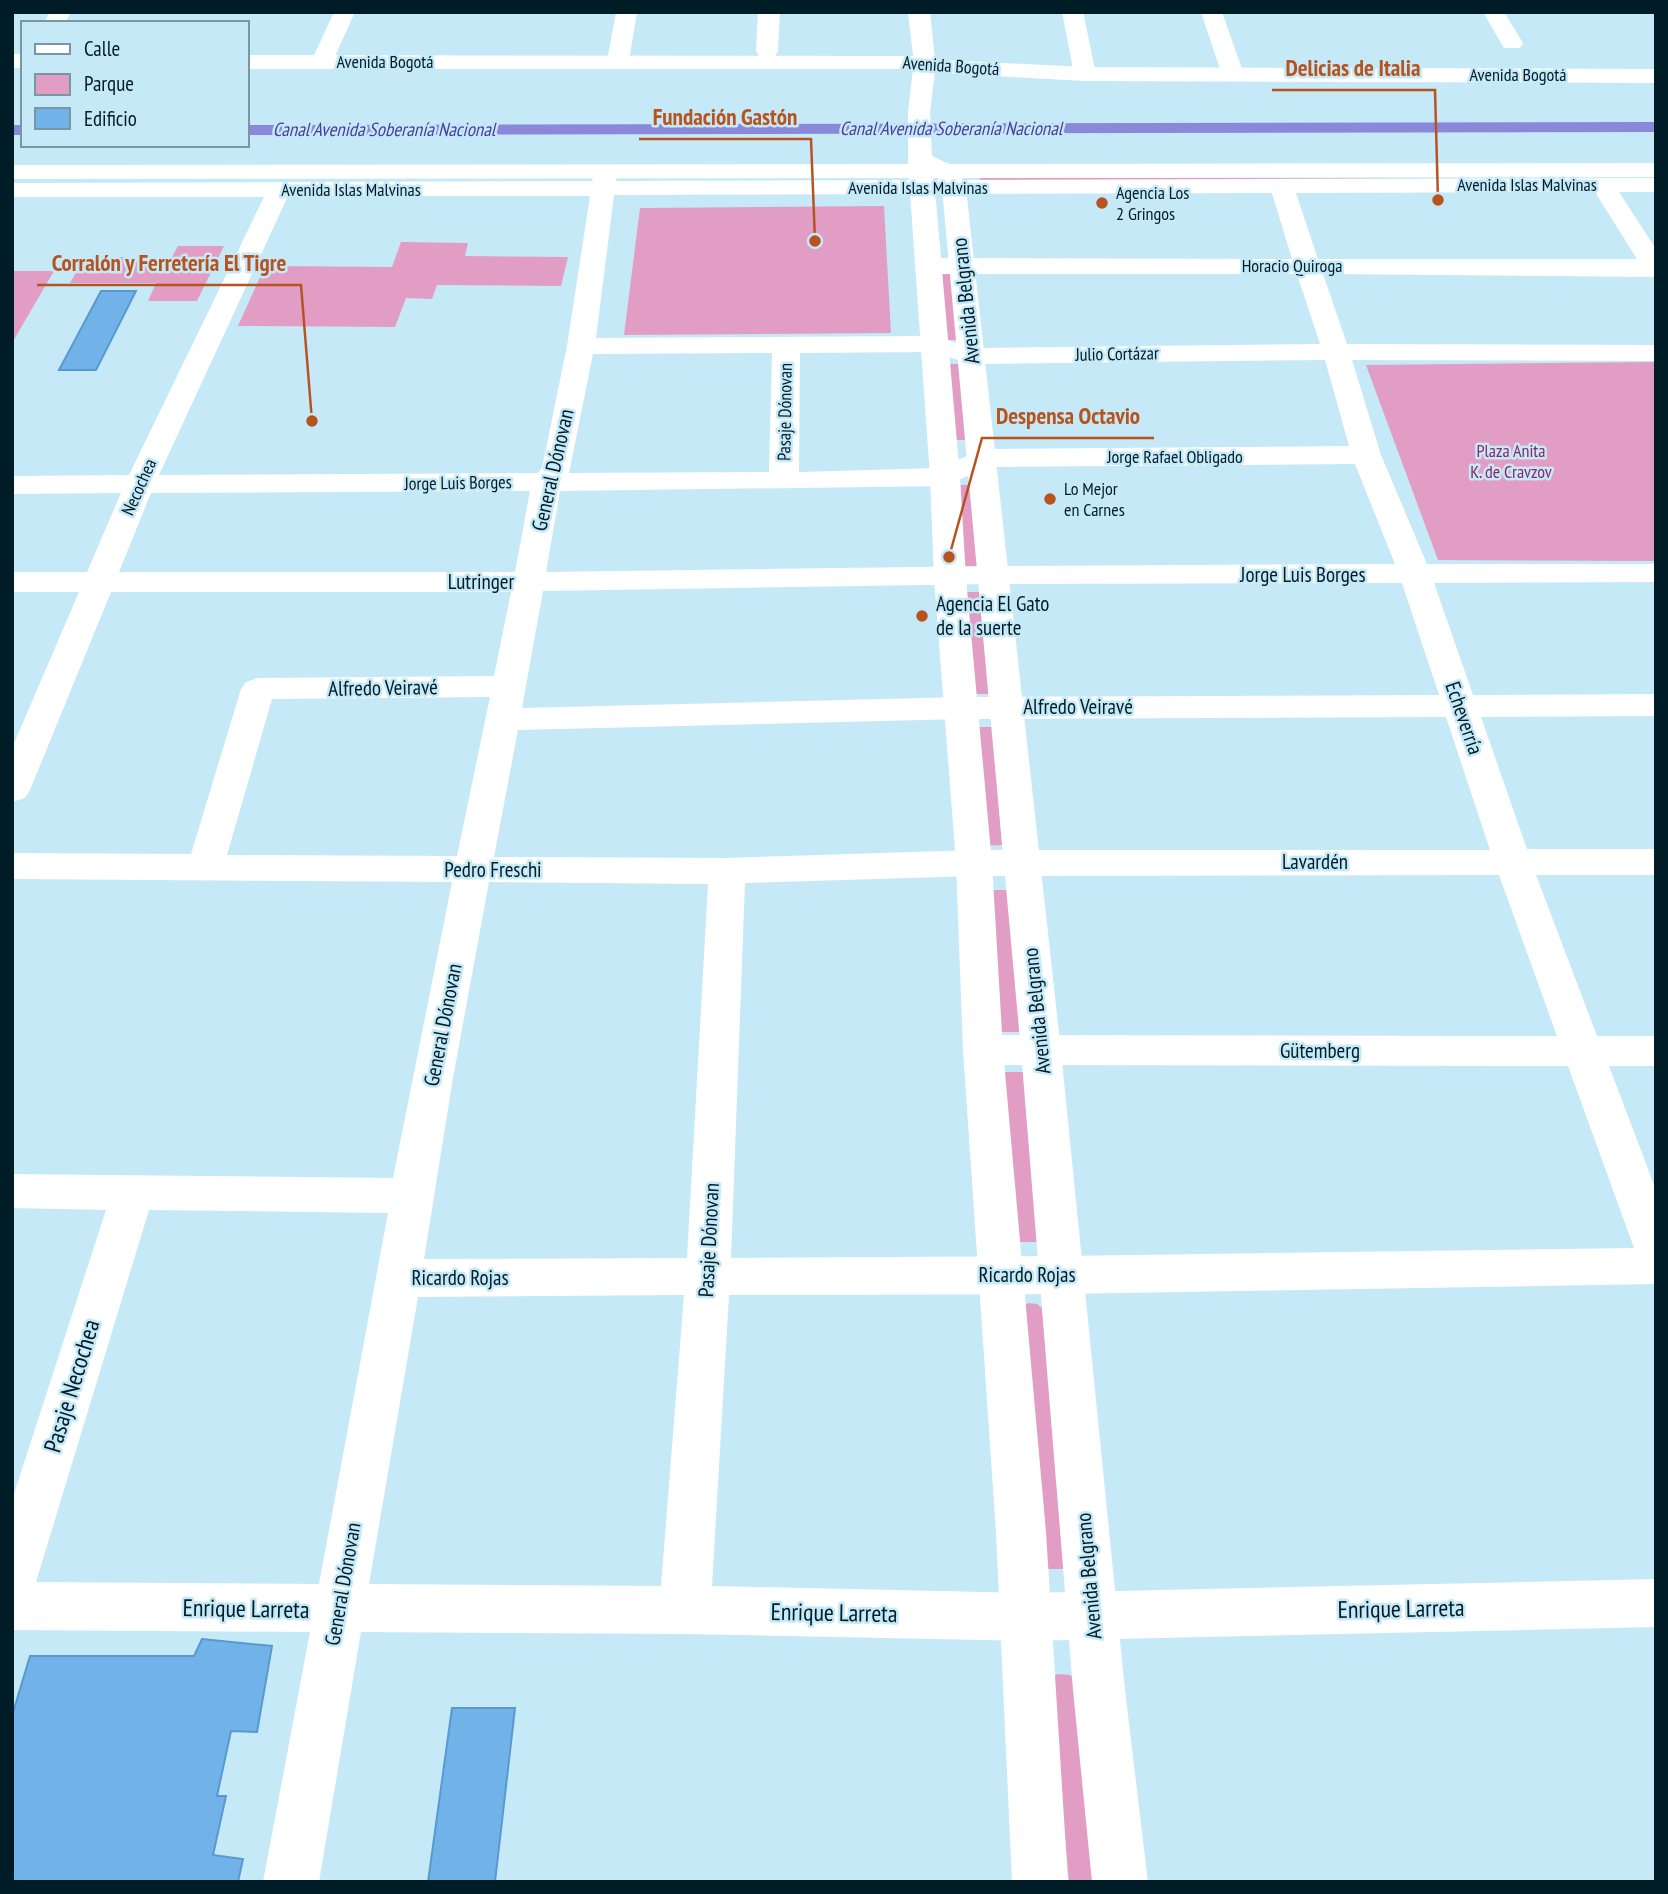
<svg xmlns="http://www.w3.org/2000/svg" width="1668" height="1894" viewBox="0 0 1668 1894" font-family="'PT Sans Narrow',sans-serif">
<rect width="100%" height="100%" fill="#c6e9f8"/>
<path fill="#e29dc5" d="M 979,177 L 1441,179 L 981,184 Z
M 884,206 L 891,333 L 624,335 L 640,208 Z
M 401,242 L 468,243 L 465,256 L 568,257 L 561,286 L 437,285 L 432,299 L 406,298 L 395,327 L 238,326 L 265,266 L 392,267 Z
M 178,246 L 224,246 L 197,301 L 148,301 L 156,283 L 70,283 L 85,257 L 172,257 Z
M 12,271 L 54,271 L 12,343 Z
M 938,273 L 952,273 L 958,340 L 942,340 Z
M 1656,362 L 1656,561 L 1438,560 L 1366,365 Z
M 949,364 L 964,364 L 970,440 L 954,440 Z
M 955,485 L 972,485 L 979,568 L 961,568 Z
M 964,592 L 981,592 L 989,694 L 970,694 Z
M 974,727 L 993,727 L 1002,845 L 982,846 Z
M 989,890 L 1010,890 L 1021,1032 L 999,1032 Z
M 1003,1072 L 1026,1072 L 1040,1242 L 1015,1242 Z
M 1028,1303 L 1037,1304 L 1042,1308 L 1069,1569 L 1042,1569 L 1022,1308 Z
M 1057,1674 L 1070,1675 L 1077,1682 L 1094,1882 L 1069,1882 L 1051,1679 Z"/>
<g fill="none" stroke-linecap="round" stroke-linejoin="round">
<path fill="#8b88da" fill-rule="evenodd" d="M 1656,122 L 1656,132 L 247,135 L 247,125 Z
M 12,125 L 23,125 L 23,135 L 12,135 Z"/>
</g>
<path fill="#71b3e9" stroke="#589acf" stroke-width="2" d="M 101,291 L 136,291 L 96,370 L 59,370 Z
M 202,1639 L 272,1646 L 257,1732 L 231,1731 L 217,1796 L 226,1796 L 213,1855 L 243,1859 L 238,1882 L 12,1882 L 12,1716 L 30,1656 L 194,1656 Z
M 452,1708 L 515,1708 L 495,1882 L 428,1882 Z"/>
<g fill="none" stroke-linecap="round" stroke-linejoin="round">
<path fill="#fff" fill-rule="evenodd" d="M 50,12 L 71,12 L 65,23 L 44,23 Z
M 334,12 L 355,12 L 330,67 L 314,67 L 311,62 Z
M 616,12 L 637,12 L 629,61 L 626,66 L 610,66 L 607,61 Z
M 758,12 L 780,12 L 778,51 L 775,56 L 759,56 L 756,51 Z
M 1062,12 L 1083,12 L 1096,74 L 1093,79 L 1077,79 L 1074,74 Z
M 1201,12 L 1222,12 L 1244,75 L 1241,80 L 1225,80 L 1222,75 Z
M 1483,12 L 1504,12 L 1523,43 L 1520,48 L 1504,48 Z
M 605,166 L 614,168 L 617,173 L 616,181 L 1656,178 L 1656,192 L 1619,192 L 1656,249 L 1656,277 L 1323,274 L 1347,344 L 1656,345 L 1656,361 L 1352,360 L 1381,455 L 1427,564 L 1656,564 L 1656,582 L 1434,583 L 1473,695 L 1656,694 L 1656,716 L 1481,717 L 1527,849 L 1656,849 L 1656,875 L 1536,875 L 1597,1036 L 1656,1036 L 1656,1066 L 1609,1066 L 1656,1190 L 1656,1284 L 1060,1294 L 729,1295 L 712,1586 L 1026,1593 L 1656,1579 L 1656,1627 L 1026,1641 L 685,1634 L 361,1632 L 319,1882 L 263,1882 L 310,1632 L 12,1630 L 12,1500 L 106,1210 L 12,1208 L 12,1174 L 393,1178 L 452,882 L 12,879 L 12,853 L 191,854 L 241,689 L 246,682 L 258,678 L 494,676 L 511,592 L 111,592 L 30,790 L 25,798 L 12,802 L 12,748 L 79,592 L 12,592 L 12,572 L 87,572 L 121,493 L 12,494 L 12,476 L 129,475 L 264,197 L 12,197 L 12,183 L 592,181 L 596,168 ZM 1595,192 L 1637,259 L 1318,259 L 1296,193 ZM 1272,193 L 1292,259 L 928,258 L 919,261 L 915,266 L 919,271 L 928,274 L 1297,274 L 1320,344 L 974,348 L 933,336 L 596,338 L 614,195 ZM 288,196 L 590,196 L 567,346 L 542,468 L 538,473 L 159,475 ZM 931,352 L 972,364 L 1325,360 L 1349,446 L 983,449 L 939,468 L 799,472 L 800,353 ZM 772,353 L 769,472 L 569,473 L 593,354 ZM 1355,464 L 1395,564 L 993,566 L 546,572 L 560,491 L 945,486 L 988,467 ZM 530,491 L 515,572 L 119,572 L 151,493 ZM 1402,583 L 1439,695 L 962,697 L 522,708 L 543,591 L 993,584 ZM 490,697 L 457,856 L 227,855 L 272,699 ZM 1446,717 L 1490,850 L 974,850 L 727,858 L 494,857 L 518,730 L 962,719 ZM 1499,875 L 1557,1036 L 983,1035 L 969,1039 L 963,1050 L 969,1061 L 983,1065 L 1568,1066 L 1634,1248 L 1060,1256 L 731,1258 L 745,883 L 974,876 ZM 489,882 L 708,884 L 687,1258 L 424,1259 L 453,1078 ZM 149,1210 L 388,1213 L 319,1584 L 36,1582 ZM 684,1295 L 661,1586 L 369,1584 L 418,1297 Z"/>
<path fill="#fff" fill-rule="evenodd" d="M 908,12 L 930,12 L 935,59 L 942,60 L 1085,67 L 1656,69 L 1656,83 L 1085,81 L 935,73 L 930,112 L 932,156 L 949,164 L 1656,163 L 1656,177 L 962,178 L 966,188 L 1061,1051 L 1125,1690 L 1148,1882 L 1092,1882 L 1073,1690 L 1021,1051 L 942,188 L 938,178 L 934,178 L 960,477 L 966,578 L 992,863 L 1003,1050 L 1046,1532 L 1068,1882 L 1012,1882 L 996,1532 L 963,1050 L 956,863 L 934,578 L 930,477 L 909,178 L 12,179 L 12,165 L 908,164 L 908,112 L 913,69 L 247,69 L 247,55 L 913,56 Z
M 12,54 L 23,54 L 23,68 L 12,68 Z"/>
</g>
<g fill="#b7531f" stroke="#c6e9f8" stroke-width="2.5">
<circle cx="1102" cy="203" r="7"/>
<circle cx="1050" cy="499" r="7"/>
<circle cx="922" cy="616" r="7"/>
</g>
<g text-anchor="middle" stroke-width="5" stroke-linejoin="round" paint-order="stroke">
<g font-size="18" fill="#001d27" stroke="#c6e9f8">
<text x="385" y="68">Avenida Bogotá</text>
<text transform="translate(951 66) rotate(4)" y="6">Avenida Bogotá</text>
<text x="1518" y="81">Avenida Bogotá</text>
<text x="1527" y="191">Avenida Islas Malvinas</text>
<text x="918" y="194">Avenida Islas Malvinas</text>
<text x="351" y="196">Avenida Islas Malvinas</text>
<text x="1292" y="272">Horacio Quiroga</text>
<text transform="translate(1117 354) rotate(-1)" y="6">Julio Cortázar</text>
<text transform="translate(785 412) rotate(-89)" y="6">Pasaje Dónovan</text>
<text x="1175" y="463">Jorge Rafael Obligado</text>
<text transform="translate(458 483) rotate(-1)" y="6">Jorge Luis Borges</text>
<text transform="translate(139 487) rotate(-66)" y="6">Necochea</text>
</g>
<g font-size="18" fill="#001d27" stroke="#c6e9f8" text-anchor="start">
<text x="1116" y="199">Agencia Los<tspan x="1116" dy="21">2 Gringos</tspan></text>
<text x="1064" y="495">Lo Mejor<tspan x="1064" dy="21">en Carnes</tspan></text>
</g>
<g font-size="18" fill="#8b2769" stroke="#c6e9f8">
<text x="1511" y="457">Plaza Anita<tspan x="1511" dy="21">K. de Cravzov</tspan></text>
</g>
<g font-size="19" font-style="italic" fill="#4a3d9e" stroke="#c6e9f8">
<text x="951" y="135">Canal Avenida Soberanía Nacional</text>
<text x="384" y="136">Canal Avenida Soberanía Nacional</text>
</g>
<g font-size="21" fill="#001d27" stroke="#c6e9f8">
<text transform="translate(966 301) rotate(-96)" y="7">Avenida Belgrano</text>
<text transform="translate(553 470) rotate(-77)" y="7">General Dónovan</text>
<text x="1303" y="582">Jorge Luis Borges</text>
<text x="481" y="589">Lutringer</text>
<text transform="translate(383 688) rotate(-1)" y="7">Alfredo Veiravé</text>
<text x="1078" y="714">Alfredo Veiravé</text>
<text transform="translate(1464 718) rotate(71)" y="7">Echeverría</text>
<text x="1315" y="869">Lavardén</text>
<text x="493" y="877">Pedro Freschi</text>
<text transform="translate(1037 1011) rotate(-96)" y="7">Avenida Belgrano</text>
<text transform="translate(443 1025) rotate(-79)" y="7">General Dónovan</text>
<text x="1320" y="1058">Gütemberg</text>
<text transform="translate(709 1240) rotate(-87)" y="7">Pasaje Dónovan</text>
<text x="1027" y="1282">Ricardo Rojas</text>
<text x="460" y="1285">Ricardo Rojas</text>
<text transform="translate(1089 1576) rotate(-95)" y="7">Avenida Belgrano</text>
<text transform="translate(343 1584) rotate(-80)" y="7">General Dónovan</text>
</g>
<g font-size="21" fill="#001d27" stroke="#c6e9f8" text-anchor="start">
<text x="936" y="611">Agencia El Gato<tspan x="936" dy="24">de la suerte</tspan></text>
</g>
<g font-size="24" fill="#001d27" stroke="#c6e9f8">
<text transform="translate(72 1386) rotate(-73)" y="8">Pasaje Necochea</text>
<text transform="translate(246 1609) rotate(1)" y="8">Enrique Larreta</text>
<text transform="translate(1401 1609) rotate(-1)" y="8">Enrique Larreta</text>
<text transform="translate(834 1613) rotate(1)" y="8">Enrique Larreta</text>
</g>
</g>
<path fill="none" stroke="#b7531f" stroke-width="2.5" d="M1438 200L1435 90H1272M815 241L811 139H639M312 421L301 285H37M949 557L982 438H1154"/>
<g fill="#b7531f" stroke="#c6e9f8" stroke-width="2.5">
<circle cx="1438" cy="200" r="7"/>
<circle cx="815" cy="241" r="7"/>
<circle cx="312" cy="421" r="7"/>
<circle cx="949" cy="557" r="7"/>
</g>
<g font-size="23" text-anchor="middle" font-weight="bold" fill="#b7531f" stroke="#c6e9f8" stroke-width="5" stroke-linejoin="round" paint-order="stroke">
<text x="1353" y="76">Delicias de Italia</text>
<text x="725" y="125">Fundación Gastón</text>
<text x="169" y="271">Corralón y Ferretería El Tigre</text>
<text x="1068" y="424">Despensa Octavio</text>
</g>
<rect width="1668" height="1894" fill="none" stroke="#001d27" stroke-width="28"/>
<rect x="21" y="21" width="228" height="126" fill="#c6e9f8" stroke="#7797a4" stroke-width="2"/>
<rect x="35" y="44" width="35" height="10" fill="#ffffff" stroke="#7797a4" stroke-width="2"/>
<text x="84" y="56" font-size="21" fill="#001d27">Calle</text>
<rect x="35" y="74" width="35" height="21" fill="#e29dc5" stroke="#7797a4" stroke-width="2"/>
<text x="84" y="91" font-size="21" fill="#001d27">Parque</text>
<rect x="35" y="108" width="35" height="21" fill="#71b3e9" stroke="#7797a4" stroke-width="2"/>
<text x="84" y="126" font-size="21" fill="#001d27">Edificio</text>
</svg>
